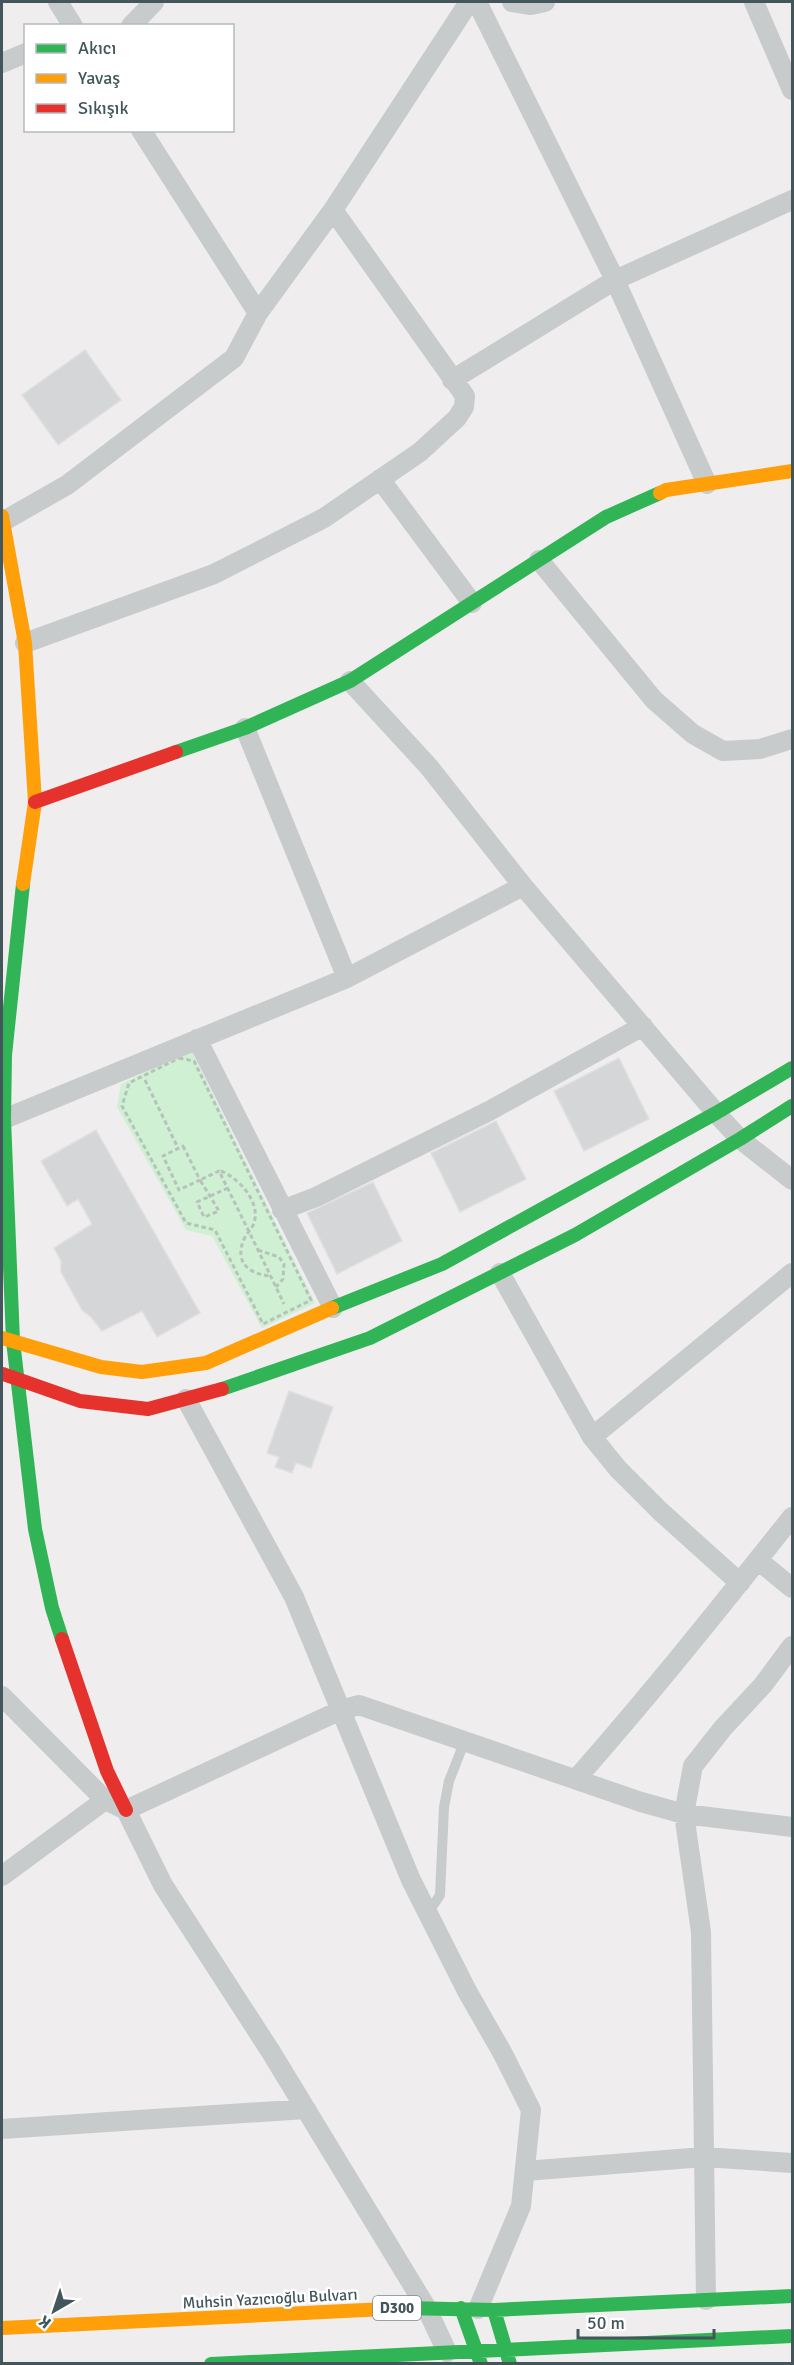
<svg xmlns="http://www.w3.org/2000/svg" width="794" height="2365" viewBox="0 0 794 2365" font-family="Signika,sans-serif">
<rect width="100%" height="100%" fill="#efedee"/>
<path fill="#cff0d3" d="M 191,1050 L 315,1303 L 262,1328 L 212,1236 L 186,1230 L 117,1107 L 121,1084 Z"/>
<path fill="#d5d6d8" stroke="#e0e0e1" stroke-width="1.5" d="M 85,350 L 121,400 L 58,445 L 22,395 Z
M 619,1058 L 649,1119 L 584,1151 L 554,1091 Z
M 496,1121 L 526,1179 L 460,1212 L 431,1153 Z
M 96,1130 L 200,1313 L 157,1337 L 142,1311 L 102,1331 L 91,1317 L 82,1310 L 61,1272 L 61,1261 L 54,1248 L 92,1224 L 78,1199 L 67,1206 L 41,1161 Z
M 373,1182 L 402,1241 L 337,1274 L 307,1213 Z
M 289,1391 L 333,1407 L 311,1468 L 296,1463 L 292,1473 L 275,1467 L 279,1457 L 267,1453 Z"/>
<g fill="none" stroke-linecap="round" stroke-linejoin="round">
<path stroke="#b5c3bb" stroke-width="3" stroke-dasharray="4.5 3" stroke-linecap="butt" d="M 179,1058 L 194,1061 L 311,1300 L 263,1324 L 215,1230 L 186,1223 L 122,1106 L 129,1083 Z
M 145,1080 L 178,1148
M 183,1146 L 200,1180 L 179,1190 L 163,1156 Z
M 221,1171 C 238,1178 261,1201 254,1223 C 252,1229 247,1233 244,1239 C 234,1263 249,1274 271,1276
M 228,1188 L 197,1202 L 204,1217 L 219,1211 L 200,1180 L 219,1171 C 241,1215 263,1260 284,1304
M 258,1250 L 279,1257 L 284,1264 L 283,1279 L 276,1287"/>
<path stroke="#c7cbcc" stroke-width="10" d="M 428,1913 L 440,1895 L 444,1807 L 449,1781 L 464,1743"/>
<path stroke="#c7cbcc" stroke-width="20" d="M 58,2 L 73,26
M 477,2 L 615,280 L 707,484
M 512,2 L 531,5 L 545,2
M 754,2 L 792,90
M 131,26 L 154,2
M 2,63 L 26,53
M 141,130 L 258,313
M 452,380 L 615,280 L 792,200
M 380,479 L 472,603
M 2,522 L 67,485 L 234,358 L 258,313 L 333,210 L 469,2
M 539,560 L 654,700 L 693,734 L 723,751 L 760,749 L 792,739
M 25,643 L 214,574 L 324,518 L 420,452 L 457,418 L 464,407 L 465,396 L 333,210
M 350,681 L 429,767 L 523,886 L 716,1113 L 740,1139 L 792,1180
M 245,728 L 347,978
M 197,1039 L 333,1308
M 4,1119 L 347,978 L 523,886
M 282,1210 L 316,1197 L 489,1111 L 643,1026
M 500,1273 L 592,1437 L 618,1469 L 660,1511 L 740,1583
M 186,1399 L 294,1597 L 411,1880 L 467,1991 L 503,2054 L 531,2110 L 521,2206 L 478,2309
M 592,1437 L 792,1273
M 758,1560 L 792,1588
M 2,1696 L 105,1800 L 126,1810 L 163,1885 L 271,2052 L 426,2307 L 447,2352
M 576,1779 C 651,1694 722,1605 792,1517
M 126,1810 L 341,1710 L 359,1705 L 641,1802 L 684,1814 L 792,1827
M 2,1876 L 105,1800
M 2,2129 L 306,2109
M 525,2171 L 704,2157 L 792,2163
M 706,2300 L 701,1932 L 684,1814 L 693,1766 L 723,1728 L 763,1685 L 792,1646"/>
<path stroke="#30b455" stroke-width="14" d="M 176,752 L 245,728 L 350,681 L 606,517 L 660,493
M 23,884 L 5,1055 L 4,1119 L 13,1341 L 35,1529 L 52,1608 L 62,1639
M 332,1308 L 442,1264 L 716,1113 L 792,1068
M 222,1389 L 370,1338 L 575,1235 L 740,1139 L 792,1106
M 405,2308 L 494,2310 L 792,2296
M 461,2308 L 481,2364
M 494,2310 L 510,2364
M 211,2364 L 792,2336"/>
<path stroke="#ff9f0a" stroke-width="14" d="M 660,493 L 666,490 L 792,471
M 2,516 L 25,643 L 35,802 L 23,884
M 2,1338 L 101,1367 L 142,1372 L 206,1363 L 332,1308
M 2,2328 L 405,2308"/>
<path stroke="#e5322d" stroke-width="14" d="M 35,802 L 176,752
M 3,1374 L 80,1401 L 148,1409 L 222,1389
M 62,1639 L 107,1771 L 126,1810"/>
</g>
<g text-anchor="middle" stroke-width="5" stroke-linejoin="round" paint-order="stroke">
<rect fill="#fff" stroke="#7b898c" stroke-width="1.5" x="373" y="2296" width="48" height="24" rx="4.5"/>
<g font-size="15" font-weight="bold" fill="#43565b">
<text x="397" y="2313">D300</text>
</g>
<g font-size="16" fill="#43565b" stroke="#fff">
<text transform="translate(270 2298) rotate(-3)" y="6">Muhsin Yazıcıoğlu Bulvarı</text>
</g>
</g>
<rect width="794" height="2365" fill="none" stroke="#43565b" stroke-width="6"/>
<rect x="24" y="24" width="210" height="108" fill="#ffffff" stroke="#b4bbbd" stroke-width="1.5"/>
<rect x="36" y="44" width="30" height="9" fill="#30b455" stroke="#b4bbbd" stroke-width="1.5"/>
<text x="78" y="54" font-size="18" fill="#43565b">Akıcı</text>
<rect x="36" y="74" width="30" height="9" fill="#ff9f0a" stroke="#b4bbbd" stroke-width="1.5"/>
<text x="78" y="84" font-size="18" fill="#43565b">Yavaş</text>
<rect x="36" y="104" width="30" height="9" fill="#e5322d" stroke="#b4bbbd" stroke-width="1.5"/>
<text x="78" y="114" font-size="18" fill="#43565b">Sıkışık</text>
<g transform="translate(54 2311) rotate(219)" stroke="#ffffff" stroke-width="4.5" paint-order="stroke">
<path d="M0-4.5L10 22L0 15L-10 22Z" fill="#43565b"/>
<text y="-9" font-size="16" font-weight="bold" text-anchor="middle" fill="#43565b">K</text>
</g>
<path d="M578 2329v9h136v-9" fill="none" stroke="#43565b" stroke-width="3"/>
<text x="587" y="2329" font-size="18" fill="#43565b" stroke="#ffffff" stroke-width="4.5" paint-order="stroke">50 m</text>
</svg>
